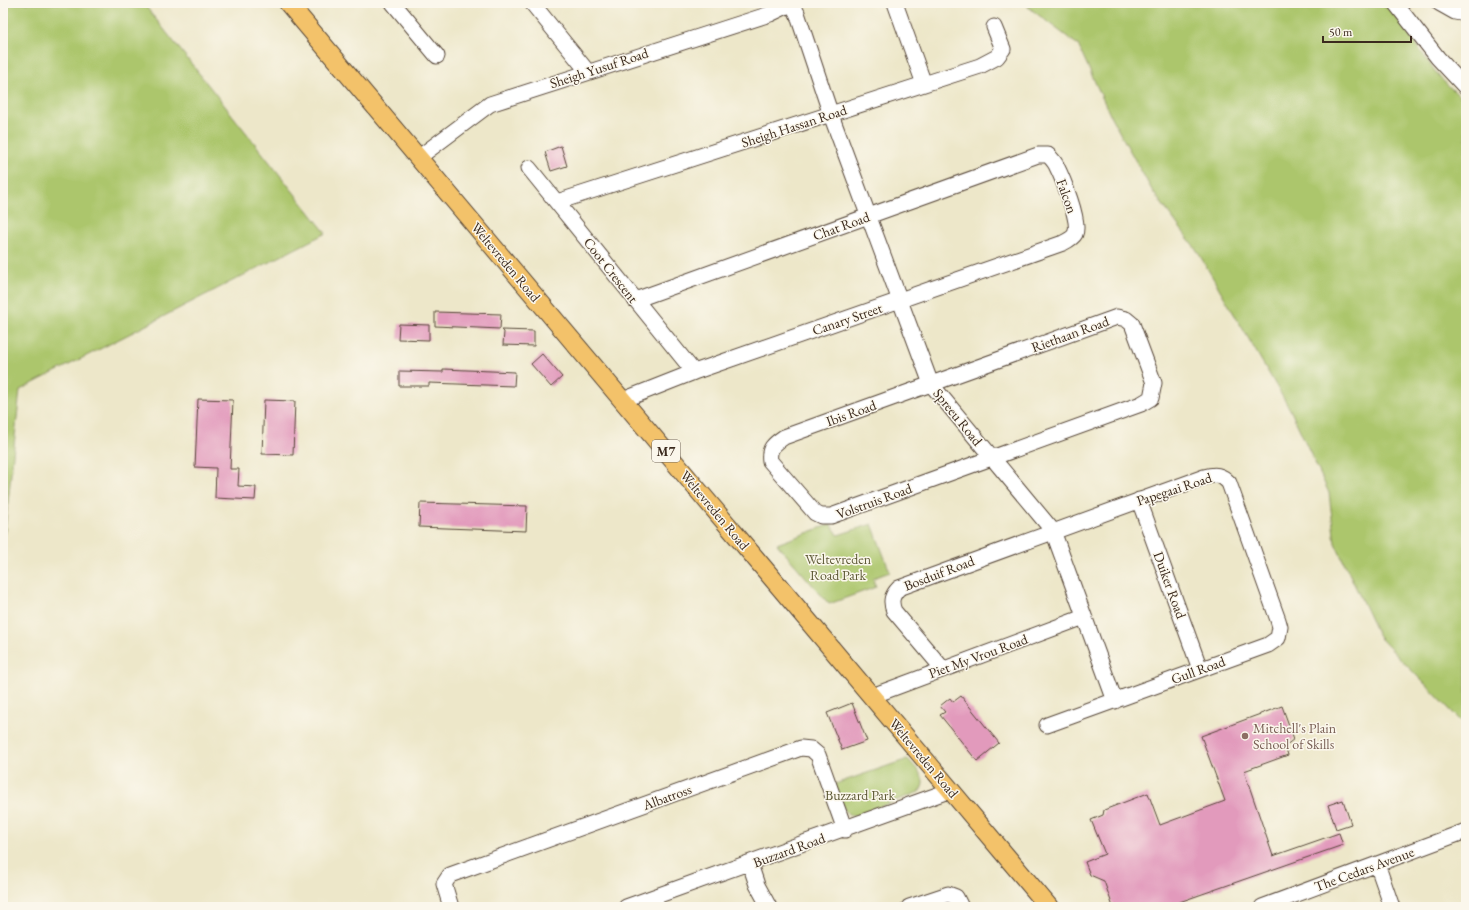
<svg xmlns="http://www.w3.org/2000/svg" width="1469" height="910" viewBox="0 0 1469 910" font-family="'EB Garamond',serif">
<rect width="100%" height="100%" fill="#fbf7ec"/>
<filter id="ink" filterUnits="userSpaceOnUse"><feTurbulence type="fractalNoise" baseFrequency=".025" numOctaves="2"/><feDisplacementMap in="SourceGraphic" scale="8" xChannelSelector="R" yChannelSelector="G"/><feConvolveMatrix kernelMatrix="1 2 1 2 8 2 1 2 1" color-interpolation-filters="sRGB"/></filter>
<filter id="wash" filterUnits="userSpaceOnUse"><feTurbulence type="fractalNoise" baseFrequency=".012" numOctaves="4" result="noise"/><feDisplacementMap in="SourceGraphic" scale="16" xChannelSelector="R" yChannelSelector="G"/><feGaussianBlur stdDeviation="0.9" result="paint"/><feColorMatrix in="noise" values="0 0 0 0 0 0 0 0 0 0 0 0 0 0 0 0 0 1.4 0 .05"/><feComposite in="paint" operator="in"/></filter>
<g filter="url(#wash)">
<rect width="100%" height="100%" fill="#ede7c9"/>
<path fill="#acc66c" stroke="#747845" d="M 3,3 L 143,3 L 326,233 L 20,390 L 3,549 Z
M 1027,3 L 1386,3 L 1440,78 L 1466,102 L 1466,726 L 1379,637 L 1335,543 L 1329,493 L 1291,411 L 1196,249 L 1153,192 L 1111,117 L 1078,45 L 1028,7 Z
M 831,524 L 838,535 L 872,524 L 890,572 L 873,578 L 876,587 L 829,604 L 777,544 Z
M 908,759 C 916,769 930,779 919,792 L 855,816 C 842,816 839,795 835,784 Z"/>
<g id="blocks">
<path fill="#e29abc" d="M 561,146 L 567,166 L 551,171 L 545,152 Z
M 435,312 L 501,314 L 500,329 L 435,326 Z
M 399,324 L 429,325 L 429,340 L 398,339 Z
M 502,330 L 534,331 L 534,346 L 503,345 L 504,332 Z
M 542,354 L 562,377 L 551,387 L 531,364 Z
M 443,369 L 515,372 L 514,386 L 429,383 L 429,386 L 399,386 L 399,371 L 443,372 Z
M 198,399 L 233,400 L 230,469 L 239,469 L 238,486 L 256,487 L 255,500 L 215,498 L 216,468 L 195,467 Z
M 264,400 L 295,401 L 293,455 L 262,454 Z
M 420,503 L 527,506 L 526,531 L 419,527 Z
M 961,696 L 999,743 L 977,761 L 940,715 L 945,712 L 940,706 L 950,698 L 953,702 Z
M 852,703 L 867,741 L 842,750 L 827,713 Z
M 1282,706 L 1294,739 L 1285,746 L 1288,755 L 1244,771 L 1273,856 L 1339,833 L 1343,845 L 1165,907 L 1113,907 L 1104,881 L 1090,875 L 1085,862 L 1105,854 L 1091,820 L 1103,815 L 1104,810 L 1148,793 L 1160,825 L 1225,801 L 1201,736 Z
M 1343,800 L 1351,824 L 1336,829 L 1328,805 Z"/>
</g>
</g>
<g filter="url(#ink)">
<use href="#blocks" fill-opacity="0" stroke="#564638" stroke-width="1"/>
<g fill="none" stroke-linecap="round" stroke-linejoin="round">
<defs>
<path id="minor" d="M 393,3 L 437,56
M 532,3 L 588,72
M 895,3 L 924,84
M 1395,3 L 1438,58 L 1466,88
M 1439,3 L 1455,12 L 1466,14
M 792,4 L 797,13 L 831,115 L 931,384 L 1053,531 L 1115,701
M 418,158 L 490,104 L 770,14 L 793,3
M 529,168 L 694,372
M 557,202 L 980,66 L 997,57 L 1003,49 L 994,27
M 1117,317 L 1126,319 L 1132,324 L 1154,383 L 1151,398 L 1141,404 L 831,516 L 821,516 L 815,513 L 770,461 C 768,448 774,444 784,437 Z
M 623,400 L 694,372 L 1063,243 C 1067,241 1073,238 1075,234 C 1081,222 1062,177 1056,165 C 1054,161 1051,158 1048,155 L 1038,155 L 635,300
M 1139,500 L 1200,669
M 943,669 L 894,611 C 890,601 892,595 899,588 L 1204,477 C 1215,474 1221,474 1229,483 L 1278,620 L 1280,627 L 1278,638 L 1268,645 L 1047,725
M 872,696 L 1084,617
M 750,864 L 757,885 L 769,907
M 1377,864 L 1392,907
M 451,907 L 444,884 L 450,875 L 801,748 L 811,749 L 818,755 L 845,830
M 626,907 L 951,790
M 909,907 L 948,894 L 956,897 L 961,907
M 1262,907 L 1466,831"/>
<path id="major" d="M 288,3 L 1049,907"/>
</defs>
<use href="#minor" stroke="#564638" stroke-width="17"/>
<use href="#major" stroke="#564638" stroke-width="20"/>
<use href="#minor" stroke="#fff" stroke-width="15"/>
<use href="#major" stroke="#f3c26a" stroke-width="18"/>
</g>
</g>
<circle fill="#8d6e63" stroke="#fbf7ec" stroke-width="1.5" cx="1245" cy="736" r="4"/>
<g text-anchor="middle" stroke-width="3" stroke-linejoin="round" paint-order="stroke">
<rect fill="#fbf7ec" stroke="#75685c" stroke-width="1" x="652" y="440" width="28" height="22" rx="3"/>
<g font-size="13" font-weight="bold" fill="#3b2a1e">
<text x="666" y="456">M7</text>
</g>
<g font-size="14" fill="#3b2a1e" stroke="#fbf7ec">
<text transform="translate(599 68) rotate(-18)" y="5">Sheigh Yusuf Road</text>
<text transform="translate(794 126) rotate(-18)" y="5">Sheigh Hassan Road</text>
<text transform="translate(1067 196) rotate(70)" y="5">Falcon</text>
<text transform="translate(841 226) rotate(-20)" y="5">Chat Road</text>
<text transform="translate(506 262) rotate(50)" y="5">Weltevreden Road</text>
<text transform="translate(611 270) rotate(52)" y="5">Coot Crescent</text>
<text transform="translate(847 319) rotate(-19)" y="5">Canary Street</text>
<text transform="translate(1070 334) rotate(-20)" y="5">Riethaan Road</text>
<text transform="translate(851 413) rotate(-20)" y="5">Ibis Road</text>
<text transform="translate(958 417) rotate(51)" y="5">Spreeu Road</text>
<text transform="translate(1174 489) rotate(-18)" y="5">Papegaai Road</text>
<text transform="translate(874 501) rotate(-20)" y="5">Volstruis Road</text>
<text transform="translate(715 510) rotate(50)" y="5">Weltevreden Road</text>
<text transform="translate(939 573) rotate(-21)" y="5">Bosduif Road</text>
<text transform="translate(1170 585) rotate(70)" y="5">Duiker Road</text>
<text transform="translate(978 656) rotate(-20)" y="5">Piet My Vrou Road</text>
<text transform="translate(1198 670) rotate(-20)" y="5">Gull Road</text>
<text transform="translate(924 758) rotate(50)" y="5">Weltevreden Road</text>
<text transform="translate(667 797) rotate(-20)" y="5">Albatross</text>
<text transform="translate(789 850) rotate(-20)" y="5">Buzzard Road</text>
<text transform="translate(1364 869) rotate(-20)" y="5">The Cedars Avenue</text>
</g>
<g font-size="14" fill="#5d5935" stroke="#fbf7ec">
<text x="838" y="564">Weltevreden<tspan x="838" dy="16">Road Park</tspan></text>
<text x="860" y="800">Buzzard Park</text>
</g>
<g font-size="14" fill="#785e54" stroke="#fbf7ec" text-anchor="start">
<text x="1253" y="733">Mitchell's Plain<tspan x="1253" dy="16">School of Skills</tspan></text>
</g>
</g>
<rect width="1469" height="910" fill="none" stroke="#fbf7ec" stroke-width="16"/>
<path d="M1323 36v6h88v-6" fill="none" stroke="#3b2a1e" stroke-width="2"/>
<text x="1329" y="36" font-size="12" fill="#3b2a1e" stroke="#fbf7ec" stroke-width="3" paint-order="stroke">50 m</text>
</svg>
